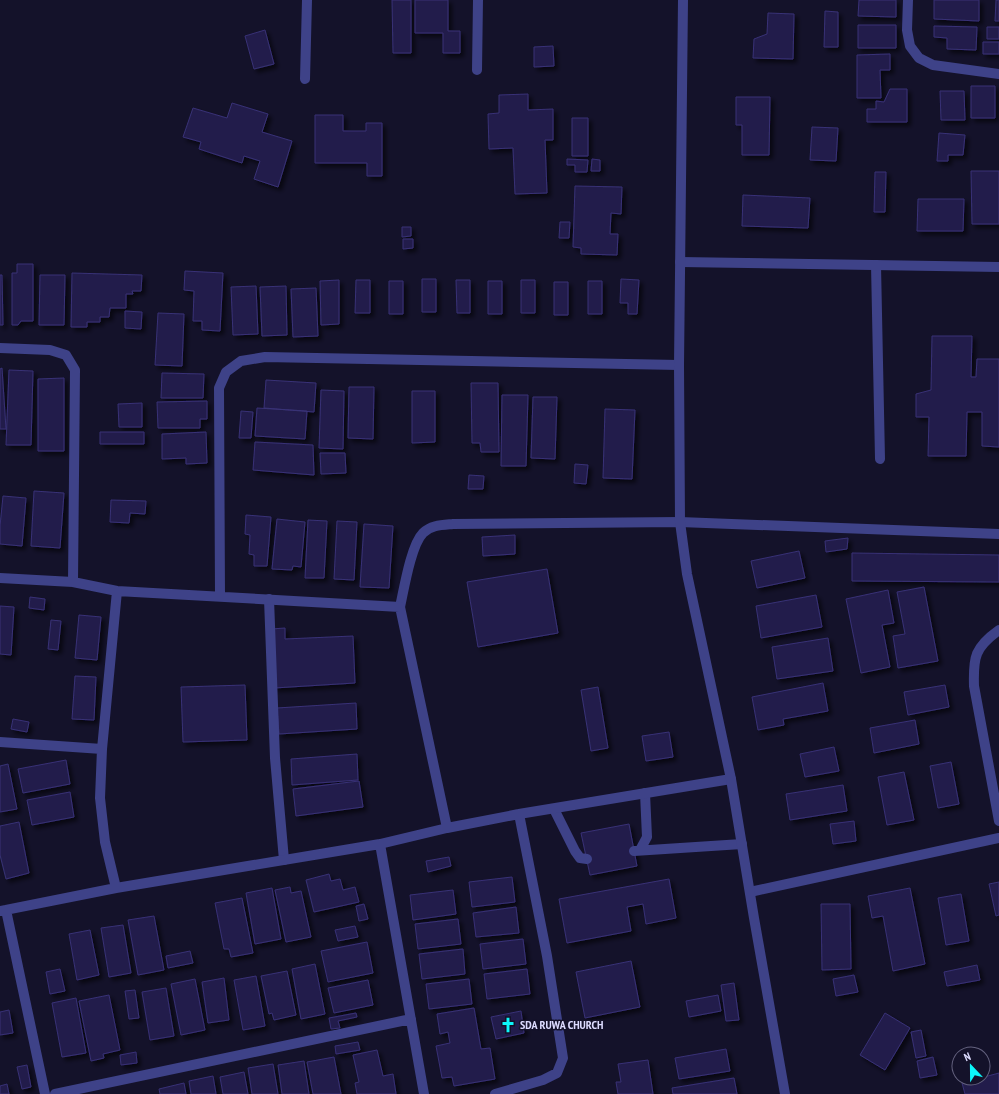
<svg xmlns="http://www.w3.org/2000/svg" width="999" height="1094" viewBox="0 0 999 1094" font-family="'PT Sans Narrow',sans-serif">
<defs>
<filter id="shadow"><feDropShadow dx="3.5" dy="3.5" stdDeviation="2" flood-color="#0009"/></filter>
</defs>
<rect width="100%" height="100%" fill="#14122a"/>
<path fill="#231e4b" stroke="#383176" filter="url(#shadow)" d="M 392,0 L 411,0 L 411,53 L 393,53 Z
M 415,0 L 448,0 L 448,31 L 460,31 L 460,53 L 443,53 L 443,33 L 415,33 Z
M 859,0 L 896,0 L 896,17 L 858,16 Z
M 934,0 L 979,0 L 979,21 L 934,19 Z
M 996,0 L 999,0 L 999,21 L 995,21 Z
M 825,11 L 838,12 L 838,47 L 824,47 Z
M 768,13 L 794,14 L 793,59 L 753,58 L 754,39 L 767,34 Z
M 858,25 L 896,25 L 896,48 L 858,48 Z
M 934,26 L 977,27 L 976,50 L 947,49 L 947,38 L 934,37 Z
M 987,27 L 999,27 L 999,39 L 987,39 Z
M 265,30 L 274,64 L 254,69 L 245,36 Z
M 983,42 L 999,42 L 999,54 L 983,54 Z
M 553,46 L 554,66 L 534,67 L 534,47 Z
M 890,54 L 890,70 L 880,70 L 881,98 L 857,98 L 857,55 Z
M 971,86 L 995,86 L 995,118 L 971,118 Z
M 890,89 L 907,89 L 907,122 L 867,122 L 867,109 L 876,109 L 876,101 L 884,102 Z
M 940,91 L 964,91 L 965,120 L 941,120 Z
M 528,94 L 528,110 L 553,109 L 553,140 L 545,140 L 547,193 L 515,194 L 513,148 L 489,149 L 488,114 L 499,113 L 499,95 Z
M 736,97 L 770,97 L 769,155 L 742,155 L 742,125 L 736,125 Z
M 232,103 L 268,114 L 262,132 L 292,141 L 278,187 L 254,179 L 260,161 L 244,156 L 242,163 L 199,149 L 201,142 L 183,137 L 193,108 L 227,118 Z
M 315,115 L 343,115 L 343,131 L 366,131 L 366,123 L 382,123 L 382,176 L 367,176 L 367,163 L 315,163 Z
M 572,118 L 588,118 L 588,156 L 572,156 Z
M 812,127 L 838,128 L 836,161 L 810,160 Z
M 939,133 L 965,135 L 963,155 L 948,155 L 948,161 L 937,161 Z
M 567,159 L 588,160 L 587,172 L 575,172 L 575,165 L 567,165 Z
M 592,159 L 600,160 L 600,171 L 591,171 Z
M 971,171 L 999,171 L 999,224 L 972,224 Z
M 875,172 L 886,172 L 885,212 L 874,212 Z
M 575,186 L 622,187 L 621,214 L 611,213 L 610,234 L 618,234 L 617,255 L 581,254 L 581,248 L 573,247 Z
M 743,195 L 810,198 L 808,228 L 742,226 Z
M 918,199 L 964,199 L 963,231 L 917,231 Z
M 560,222 L 570,222 L 569,238 L 559,238 Z
M 402,227 L 411,227 L 411,236 L 402,237 Z
M 403,239 L 413,239 L 413,248 L 403,249 Z
M 17,264 L 33,264 L 33,321 L 21,321 L 18,325 L 12,325 L 12,273 L 17,273 Z
M 185,271 L 223,273 L 220,331 L 202,330 L 202,321 L 193,321 L 194,291 L 184,290 Z
M 72,273 L 142,275 L 141,291 L 132,291 L 133,294 L 126,294 L 126,308 L 110,308 L 109,317 L 100,317 L 100,322 L 87,322 L 87,327 L 71,327 Z
M 0,275 L 2,275 L 3,325 L 0,325 Z
M 40,275 L 65,275 L 64,325 L 39,325 Z
M 422,279 L 436,279 L 436,312 L 422,312 Z
M 621,279 L 639,280 L 637,314 L 628,314 L 628,303 L 620,303 Z
M 339,280 L 339,324 L 321,325 L 320,281 Z
M 356,280 L 370,280 L 370,313 L 355,313 Z
M 456,280 L 470,280 L 470,313 L 457,313 Z
M 521,280 L 535,280 L 535,313 L 521,313 Z
M 389,281 L 403,281 L 403,314 L 389,314 Z
M 488,281 L 502,281 L 502,314 L 488,314 Z
M 588,281 L 602,281 L 602,314 L 588,314 Z
M 554,282 L 568,282 L 568,315 L 554,315 Z
M 256,286 L 258,334 L 233,335 L 231,287 Z
M 286,286 L 287,335 L 262,336 L 260,287 Z
M 316,288 L 318,336 L 293,337 L 291,289 Z
M 125,311 L 142,312 L 141,329 L 125,328 Z
M 158,313 L 184,314 L 182,366 L 155,365 Z
M 932,336 L 972,336 L 971,377 L 976,377 L 977,359 L 999,359 L 999,447 L 982,446 L 982,412 L 967,412 L 966,456 L 928,456 L 929,417 L 916,417 L 916,394 L 931,390 Z
M 2,368 L 6,429 L 0,429 L 0,369 Z
M 9,370 L 33,371 L 31,445 L 6,445 Z
M 162,373 L 204,374 L 203,398 L 161,398 Z
M 64,378 L 64,451 L 38,451 L 38,379 Z
M 266,380 L 316,383 L 314,412 L 264,408 Z
M 471,383 L 498,383 L 499,452 L 481,452 L 480,443 L 472,443 Z
M 349,387 L 374,387 L 373,439 L 348,438 Z
M 321,390 L 344,391 L 343,449 L 319,448 Z
M 412,391 L 435,391 L 435,442 L 412,443 Z
M 502,395 L 528,395 L 526,466 L 501,466 Z
M 533,397 L 557,397 L 555,459 L 531,458 Z
M 207,401 L 207,419 L 200,419 L 200,428 L 158,428 L 157,402 Z
M 142,403 L 142,427 L 119,427 L 118,404 Z
M 257,408 L 307,411 L 305,439 L 255,436 Z
M 605,409 L 635,410 L 632,479 L 603,478 Z
M 241,411 L 253,412 L 251,438 L 239,438 Z
M 100,432 L 144,432 L 144,444 L 100,444 Z
M 206,432 L 207,463 L 186,464 L 186,458 L 162,459 L 162,434 Z
M 255,442 L 313,445 L 314,475 L 253,470 Z
M 320,453 L 345,453 L 346,473 L 321,474 Z
M 575,464 L 588,465 L 586,484 L 574,483 Z
M 469,475 L 484,476 L 483,489 L 468,489 Z
M 34,491 L 64,493 L 60,548 L 31,546 Z
M 3,496 L 26,498 L 22,546 L 0,544 L 0,526 Z
M 111,500 L 146,501 L 145,514 L 130,513 L 129,523 L 110,522 Z
M 246,515 L 271,517 L 267,566 L 254,566 L 254,555 L 249,554 L 250,535 L 245,534 Z
M 277,519 L 305,522 L 301,567 L 293,566 L 292,570 L 272,569 Z
M 308,520 L 327,521 L 324,578 L 305,578 Z
M 337,521 L 357,522 L 354,580 L 334,579 Z
M 364,524 L 393,526 L 389,588 L 360,587 Z
M 515,535 L 515,554 L 483,556 L 482,537 Z
M 848,538 L 847,549 L 826,552 L 825,541 Z
M 799,551 L 805,578 L 757,588 L 751,561 Z
M 852,553 L 999,555 L 999,582 L 852,581 Z
M 547,569 L 558,633 L 478,647 L 467,582 Z
M 924,587 L 938,661 L 898,668 L 893,636 L 905,634 L 897,592 Z
M 888,590 L 894,623 L 882,625 L 890,667 L 861,673 L 846,599 Z
M 816,595 L 822,627 L 761,638 L 756,606 Z
M 30,597 L 45,599 L 44,610 L 29,608 Z
M 0,606 L 14,607 L 11,655 L 0,654 Z
M 79,615 L 101,617 L 97,660 L 75,658 Z
M 51,620 L 61,621 L 58,650 L 48,649 Z
M 285,628 L 285,639 L 353,636 L 355,683 L 274,688 L 271,629 Z
M 828,638 L 833,671 L 777,679 L 772,647 Z
M 75,676 L 96,677 L 94,720 L 72,719 Z
M 823,683 L 828,711 L 783,719 L 784,725 L 758,730 L 752,697 Z
M 245,685 L 247,740 L 183,742 L 181,687 Z
M 945,685 L 949,707 L 908,715 L 904,692 Z
M 598,687 L 608,748 L 591,751 L 581,690 Z
M 356,703 L 357,729 L 279,734 L 277,708 Z
M 13,719 L 29,722 L 27,732 L 11,729 Z
M 915,720 L 919,744 L 874,753 L 870,728 Z
M 669,732 L 673,757 L 646,761 L 642,736 Z
M 834,747 L 839,771 L 805,777 L 800,754 Z
M 357,754 L 358,780 L 292,785 L 291,759 Z
M 66,760 L 70,784 L 23,793 L 18,769 Z
M 951,762 L 959,804 L 938,808 L 930,766 Z
M 8,764 L 17,809 L 0,812 L 0,766 Z
M 904,772 L 914,820 L 887,825 L 878,777 Z
M 359,781 L 363,807 L 296,816 L 293,789 Z
M 843,785 L 847,811 L 790,820 L 786,794 Z
M 70,792 L 74,817 L 32,825 L 27,800 Z
M 854,821 L 856,841 L 833,844 L 830,824 Z
M 19,822 L 29,873 L 6,879 L 0,855 L 0,826 Z
M 629,824 L 637,866 L 590,875 L 581,833 Z
M 449,857 L 451,866 L 428,872 L 426,861 Z
M 329,874 L 331,881 L 340,879 L 343,890 L 355,887 L 359,902 L 314,912 L 306,880 Z
M 512,877 L 515,902 L 472,907 L 469,882 Z
M 669,879 L 676,918 L 646,924 L 643,904 L 627,907 L 631,931 L 567,943 L 559,899 Z
M 999,882 L 999,915 L 996,916 L 989,884 Z
M 290,887 L 291,893 L 301,891 L 311,937 L 286,942 L 275,890 Z
M 272,888 L 281,939 L 255,944 L 246,893 Z
M 910,888 L 925,964 L 893,971 L 883,916 L 872,918 L 868,896 Z
M 453,890 L 456,914 L 413,920 L 410,895 Z
M 961,894 L 969,941 L 946,945 L 938,898 Z
M 242,898 L 253,953 L 231,957 L 229,949 L 224,949 L 215,903 Z
M 364,904 L 368,919 L 359,921 L 356,906 Z
M 821,904 L 850,904 L 851,969 L 822,970 Z
M 516,907 L 519,933 L 476,937 L 473,913 Z
M 154,916 L 164,970 L 138,975 L 128,920 Z
M 458,919 L 461,944 L 418,949 L 415,924 Z
M 123,925 L 131,973 L 109,977 L 101,928 Z
M 355,926 L 358,937 L 338,941 L 335,930 Z
M 90,930 L 99,975 L 77,980 L 69,934 Z
M 523,939 L 526,964 L 483,969 L 480,944 Z
M 367,942 L 373,973 L 328,982 L 321,951 Z
M 463,949 L 465,974 L 422,979 L 419,954 Z
M 190,951 L 193,963 L 168,968 L 166,956 Z
M 631,961 L 640,1007 L 585,1018 L 576,972 Z
M 315,964 L 325,1014 L 301,1019 L 292,969 Z
M 977,965 L 980,980 L 947,986 L 944,972 Z
M 60,969 L 65,991 L 50,994 L 46,972 Z
M 527,969 L 530,994 L 487,999 L 484,974 Z
M 287,971 L 296,1015 L 274,1020 L 272,1013 L 269,1014 L 261,976 Z
M 854,975 L 858,992 L 836,996 L 833,979 Z
M 256,976 L 265,1026 L 243,1030 L 234,980 Z
M 224,978 L 229,1020 L 208,1023 L 202,982 Z
M 195,979 L 205,1030 L 181,1035 L 171,984 Z
M 469,979 L 472,1004 L 429,1009 L 426,984 Z
M 368,980 L 373,1005 L 334,1013 L 328,988 Z
M 734,983 L 739,1020 L 726,1021 L 721,985 Z
M 166,988 L 174,1036 L 150,1040 L 142,992 Z
M 135,990 L 139,1018 L 129,1019 L 125,991 Z
M 109,995 L 120,1050 L 103,1054 L 104,1058 L 91,1061 L 79,1001 Z
M 718,995 L 721,1011 L 689,1017 L 686,1001 Z
M 76,998 L 86,1053 L 62,1057 L 52,1003 Z
M 474,1008 L 481,1049 L 490,1048 L 495,1079 L 454,1086 L 452,1077 L 442,1078 L 436,1046 L 450,1043 L 448,1032 L 440,1034 L 437,1014 Z
M 9,1010 L 13,1033 L 0,1035 L 0,1012 Z
M 521,1011 L 524,1033 L 496,1039 L 491,1017 Z
M 356,1013 L 357,1017 L 338,1021 L 340,1028 L 331,1029 L 329,1018 Z
M 885,1013 L 910,1028 L 885,1070 L 860,1055 Z
M 921,1030 L 926,1056 L 916,1058 L 911,1032 Z
M 358,1042 L 360,1050 L 336,1054 L 335,1046 Z
M 726,1049 L 730,1071 L 679,1079 L 675,1058 Z
M 377,1050 L 383,1076 L 393,1074 L 396,1094 L 357,1094 L 355,1083 L 359,1082 L 353,1055 Z
M 136,1052 L 137,1063 L 121,1065 L 120,1055 Z
M 334,1057 L 341,1094 L 313,1094 L 307,1062 Z
M 933,1057 L 937,1075 L 920,1078 L 917,1061 Z
M 648,1060 L 653,1094 L 618,1094 L 616,1082 L 621,1082 L 618,1064 Z
M 304,1061 L 309,1094 L 282,1094 L 278,1065 Z
M 273,1064 L 278,1094 L 252,1094 L 248,1068 Z
M 27,1065 L 31,1087 L 22,1089 L 17,1067 Z
M 244,1072 L 248,1094 L 223,1094 L 220,1077 Z
M 999,1073 L 999,1094 L 965,1094 L 962,1083 Z
M 213,1076 L 216,1094 L 191,1094 L 189,1081 Z
M 734,1078 L 737,1094 L 673,1094 L 672,1088 Z
M 184,1083 L 186,1094 L 160,1094 L 159,1089 Z
M 7,1084 L 9,1094 L 0,1094 L 0,1086 Z"/>
<g fill="none" stroke-linecap="round" stroke-linejoin="round">
<path stroke="#3e4288" stroke-width="10" d="M 477,70 L 478,0
M 305,79 L 307,0
M 876,265 L 880,459
M 269,599 L 275,758 L 284,860
M 400,607 C 404,589 411,545 423,533 C 431,525 442,525 453,524 L 680,522 L 999,534
M 554,809 L 575,851 L 580,858 L 587,859
M 640,850 L 647,837 L 645,793
M 634,851 L 742,844"/>
<path stroke="#3e4288" stroke-width="10" d="M 908,0 L 907,30 L 910,46 L 919,58 L 933,65 L 999,74
M 680,262 L 999,267
M 0,348 L 50,350 L 66,355 L 75,370 L 73,582
M 0,578 L 73,582 L 117,591 L 400,607 L 447,828
M 220,596 L 219,388 L 226,372 L 241,361 L 265,357 L 679,365
M 999,630 C 975,647 973,657 974,686 L 999,821
M 0,742 L 102,749
M 380,844 L 424,1094
M 116,888 L 105,842 L 100,798 L 102,749 L 117,591
M 750,892 L 999,838
M 6,910 L 45,1094
M 0,911 L 116,888 L 380,844 L 447,828 L 519,814 L 731,779
M 55,1094 L 411,1019
M 495,1094 L 543,1080 L 557,1073 L 563,1058 L 547,956 L 519,814"/>
<path stroke="#3e4288" stroke-width="10" d="M 683,0 L 679,365 L 680,522 L 687,574 L 731,779 L 754,918 L 785,1094"/>
</g>
<defs>
<symbol id="church-bare" viewBox="-9 -9 18 18"><path d="M-1.2-6h2.4v3.5h3.3v2.4h-3.3V6h-2.4V-.1h-3.3v-2.4h3.3Z" fill="#0df6f9" stroke="#14122a" stroke-width="2.5" paint-order="stroke"/></symbol>
</defs>
<g fill-rule="evenodd">
<use href="#church-bare" x="497" y="1014" width="22" height="22"/>
</g>
<g text-anchor="middle" stroke-width="3" stroke-linejoin="round" paint-order="stroke">
<g font-size="12" font-weight="bold" fill="#dcdbfe" stroke="#14122a" text-anchor="start">
<text x="520" y="1029">SDA RUWA CHURCH</text>
</g>
</g>
<g transform="translate(971 1066) rotate(338)"><circle r="19" fill="#14122a" stroke="#64627f"/>
<path d="M0-3L7 15L0 10L-7 15Z" fill="#0df6f9"/>
<text y="-6" font-size="11" font-weight="bold" text-anchor="middle" fill="#dcdbfe">N</text>
</g>
</svg>
